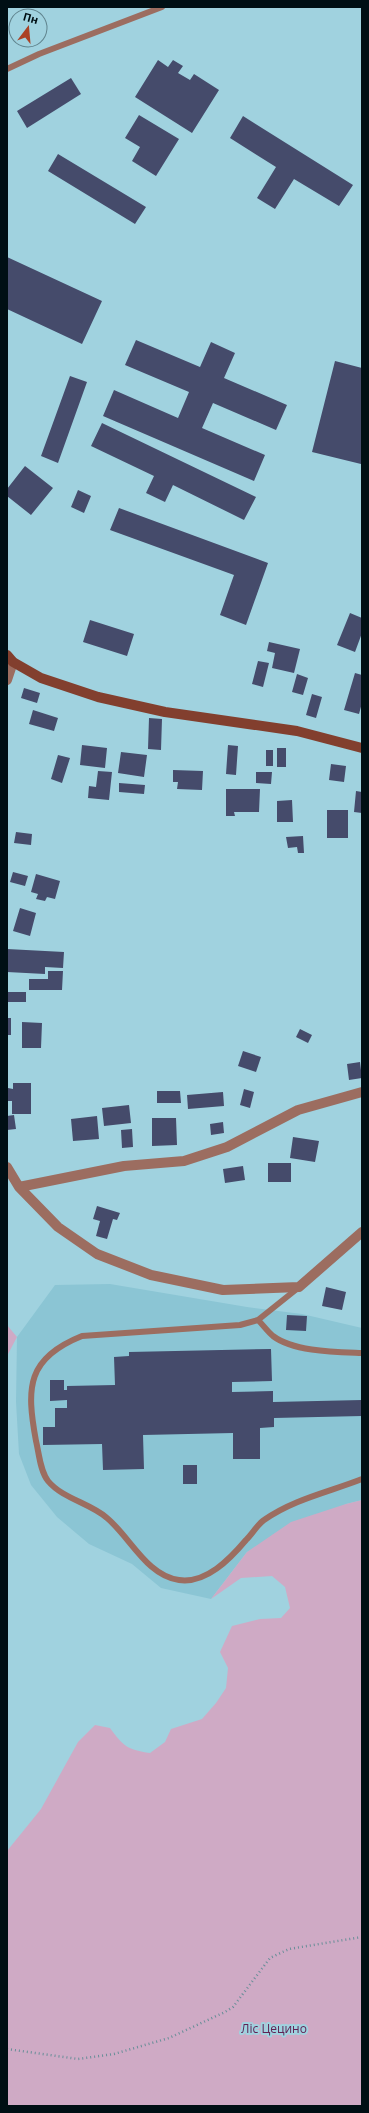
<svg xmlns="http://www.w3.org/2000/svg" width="369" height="2113" viewBox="0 0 369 2113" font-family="'Open Sans',sans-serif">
<rect width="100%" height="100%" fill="#a0d2df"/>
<path fill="#8bc5d4" d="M 110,1284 L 247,1307 L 302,1314 L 362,1328 L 362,1500 L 346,1504 L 247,1552 L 211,1599 L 161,1588 L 132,1564 L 89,1544 L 57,1517 L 31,1485 L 19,1454 L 16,1402 L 17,1337 L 55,1285 Z"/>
<path fill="#cfaac5" d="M 7,1325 L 17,1337 L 7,1356 Z
M 362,1500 L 362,2106 L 7,2106 L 7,1851 L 41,1809 L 78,1742 L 95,1725 L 110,1728 C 123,1746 128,1750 150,1753 L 165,1742 L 171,1729 L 202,1719 L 216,1703 L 226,1688 L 228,1668 L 220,1652 L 232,1626 L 260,1619 L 281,1618 L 290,1608 L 285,1587 L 272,1576 L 241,1578 L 211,1599 L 247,1552 L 291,1522 L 346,1504 Z"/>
<path fill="#454b6b" d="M 158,60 L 168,67 L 173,60 L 183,66 L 178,73 L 190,80 L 194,74 L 219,90 L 192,133 L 135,97 Z
M 71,78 L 81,94 L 27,128 L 17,111 Z
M 139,115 L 179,139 L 156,176 L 132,161 L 140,147 L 125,138 Z
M 243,116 L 353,185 L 339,206 L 294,179 L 275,209 L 257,198 L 276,167 L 230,138 Z
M 58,154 L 146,207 L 135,224 L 48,171 Z
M 7,257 L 102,301 L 82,344 L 7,309 Z
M 136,340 L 200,367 L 211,342 L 235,353 L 224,378 L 287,405 L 276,430 L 213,403 L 202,428 L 265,455 L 254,481 L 103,416 L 114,390 L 178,418 L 189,392 L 125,365 Z
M 335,361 L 362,368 L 361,464 L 312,452 Z
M 70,376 L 87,382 L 58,463 L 41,456 Z
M 102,423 L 256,497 L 244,520 L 173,485 L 165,502 L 146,493 L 154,476 L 91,446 Z
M 25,466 L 53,488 L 31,515 L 7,496 L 7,489 Z
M 78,490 L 91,496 L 84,513 L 71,507 Z
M 119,508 L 268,563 L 246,625 L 220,615 L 234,575 L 110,530 Z
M 350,613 L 362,618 L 362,633 L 355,652 L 337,645 Z
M 90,620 L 134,634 L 127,656 L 83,642 Z
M 269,642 L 300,649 L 294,673 L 272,668 L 275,653 L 267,651 Z
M 258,661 L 269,663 L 263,687 L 252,684 Z
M 355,673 L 362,675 L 362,703 L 359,714 L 344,710 Z
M 297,674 L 308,678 L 303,695 L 292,692 Z
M 24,688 L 40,693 L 37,703 L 21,698 Z
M 312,694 L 322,697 L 316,718 L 306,715 Z
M 33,710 L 58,718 L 54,731 L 29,724 Z
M 149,718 L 162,719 L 161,750 L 148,749 Z
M 82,745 L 107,748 L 105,768 L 80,765 Z
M 228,745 L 238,746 L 236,775 L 226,774 Z
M 277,748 L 286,748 L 286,767 L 277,767 Z
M 266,750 L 273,750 L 273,766 L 266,766 Z
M 121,752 L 147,755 L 144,777 L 118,773 Z
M 58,755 L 70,758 L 62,783 L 51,779 Z
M 331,764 L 346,766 L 344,782 L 329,780 Z
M 173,770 L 203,771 L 202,790 L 177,789 L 178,782 L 173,782 Z
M 98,771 L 112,772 L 109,800 L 88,798 L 89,786 L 96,787 Z
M 256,772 L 272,772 L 271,784 L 256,783 Z
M 119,783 L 145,785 L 144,794 L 119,792 Z
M 226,789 L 260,789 L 259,812 L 234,812 L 235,816 L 226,816 Z
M 356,791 L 362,792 L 362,813 L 354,812 Z
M 292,800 L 293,822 L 277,822 L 277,801 Z
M 327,810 L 348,810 L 348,838 L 327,838 Z
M 16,832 L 32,834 L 31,845 L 14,843 Z
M 303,836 L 304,853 L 298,853 L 297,847 L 288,848 L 286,837 Z
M 13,872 L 28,876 L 25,886 L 10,882 Z
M 36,874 L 60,881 L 55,899 L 47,897 L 45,901 L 36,899 L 38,894 L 31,892 Z
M 20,908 L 36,913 L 30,936 L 13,931 Z
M 7,949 L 64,952 L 63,968 L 45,967 L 45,974 L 7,972 Z
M 48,971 L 63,971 L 62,990 L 29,990 L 29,979 L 48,979 Z
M 7,992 L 26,992 L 26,1002 L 7,1002 Z
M 7,1018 L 11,1018 L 11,1035 L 7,1035 Z
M 22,1022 L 42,1023 L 41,1048 L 22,1048 Z
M 300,1029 L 312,1035 L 308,1043 L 296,1037 Z
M 243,1051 L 261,1057 L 256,1072 L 238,1066 Z
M 360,1062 L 362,1078 L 349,1080 L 347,1064 Z
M 13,1083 L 31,1083 L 31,1114 L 12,1114 L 12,1101 L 7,1101 L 8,1088 L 13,1089 Z
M 244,1089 L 254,1092 L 250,1108 L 240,1105 Z
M 157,1091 L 180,1091 L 181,1103 L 157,1103 Z
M 223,1092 L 224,1106 L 188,1109 L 187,1095 Z
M 129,1105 L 131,1123 L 104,1126 L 102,1108 Z
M 14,1115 L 16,1129 L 7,1130 L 7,1116 Z
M 97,1116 L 99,1139 L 73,1141 L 71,1119 Z
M 152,1118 L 176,1118 L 177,1145 L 152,1146 Z
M 223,1122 L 224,1133 L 211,1135 L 210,1124 Z
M 132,1129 L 133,1147 L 122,1148 L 121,1130 Z
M 293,1137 L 319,1141 L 315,1162 L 290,1158 Z
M 268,1163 L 291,1163 L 291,1182 L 268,1182 Z
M 243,1166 L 245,1180 L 225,1183 L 223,1169 Z
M 97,1206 L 120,1213 L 117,1220 L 113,1219 L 107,1239 L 96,1236 L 100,1221 L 93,1219 Z
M 326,1287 L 346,1292 L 342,1310 L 322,1306 Z
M 287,1315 L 307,1316 L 306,1331 L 286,1330 Z
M 271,1349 L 272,1381 L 232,1382 L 232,1392 L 273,1391 L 273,1402 L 362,1400 L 362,1416 L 274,1418 L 274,1427 L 260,1428 L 260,1459 L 233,1459 L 233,1433 L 143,1435 L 144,1469 L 103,1470 L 102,1444 L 43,1445 L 43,1427 L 55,1427 L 55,1408 L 67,1408 L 67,1400 L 50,1401 L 50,1380 L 64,1380 L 64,1390 L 67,1390 L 67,1386 L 115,1385 L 114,1357 L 129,1356 L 129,1352 Z
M 183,1465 L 197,1465 L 197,1484 L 183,1484 Z"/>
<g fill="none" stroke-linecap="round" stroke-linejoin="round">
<path stroke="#688e98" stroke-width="2.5" stroke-dasharray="1 3" stroke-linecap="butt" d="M 7,2049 L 78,2059 L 114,2054 L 169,2038 L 225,2012 L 233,2007 L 270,1958 L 289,1949 L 362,1937"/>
<path stroke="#9c6d60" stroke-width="6" d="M 7,69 L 39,54 L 162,7
M 298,1288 L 258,1320 L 240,1325 L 82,1336 C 27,1358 26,1387 36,1441 C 39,1453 40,1471 48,1481 C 63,1499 90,1503 107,1518 C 130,1537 147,1576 179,1580 C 206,1584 230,1559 246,1540 C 252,1534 258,1524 264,1520 C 294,1499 329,1492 362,1479
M 258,1320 C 263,1325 268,1332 273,1336 C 294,1352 337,1352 362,1353"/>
<path stroke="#9c6d60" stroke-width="10" d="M 7,680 L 13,662
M 7,1167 L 19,1187 L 58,1227 L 97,1254 L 151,1275 L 223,1290 L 299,1287 L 362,1232
M 19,1187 L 124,1166 L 184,1161 L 227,1147 L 298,1110 L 362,1092"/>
<path stroke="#823f2e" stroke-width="10" d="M 7,655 L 13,662 L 41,678 L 98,697 L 165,712 L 297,731 L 362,748"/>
</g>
<g text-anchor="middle" stroke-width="4" stroke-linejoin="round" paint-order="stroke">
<g font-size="12" fill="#602254" stroke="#a0d2df">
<text x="274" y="2033">Ліс Цецино</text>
</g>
</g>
<rect width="369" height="2113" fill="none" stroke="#000f14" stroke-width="16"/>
<g transform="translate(28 28) rotate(16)"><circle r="19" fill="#a0d2df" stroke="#60848e"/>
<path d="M0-3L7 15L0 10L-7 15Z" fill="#ab4225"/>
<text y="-6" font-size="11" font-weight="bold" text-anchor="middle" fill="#000f14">Пн</text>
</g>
</svg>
